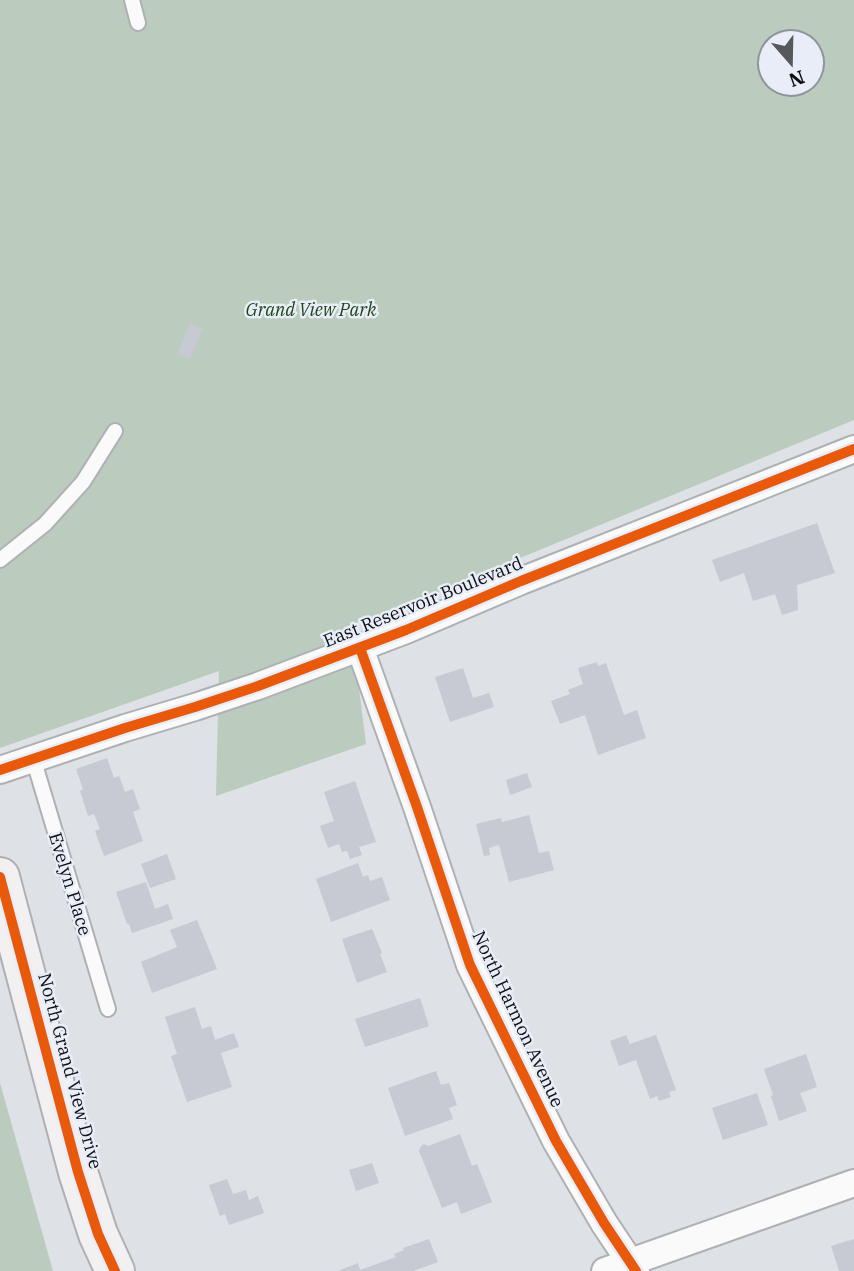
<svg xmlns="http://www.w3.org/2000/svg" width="854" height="1271" viewBox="0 0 854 1271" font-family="'IBM Plex Serif',serif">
<rect width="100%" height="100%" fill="#dee1e6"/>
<path fill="#bbcbbd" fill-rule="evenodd" d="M 0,0 L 854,0 L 854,420 L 414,602 L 351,625 L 366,744 L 216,796 L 219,671 L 0,748 ZM 770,42 L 812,42 L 812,84 L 770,84 Z
M 0,1083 L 53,1271 L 0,1271 Z"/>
<path fill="#c7c9d3" d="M 190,323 L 203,329 L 190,359 L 177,354 Z
M 817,523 L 835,573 L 797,585 L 798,610 L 782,615 L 775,594 L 753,601 L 744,573 L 720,582 L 712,560 Z
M 597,662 L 598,666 L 606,663 L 624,715 L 637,710 L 646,738 L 598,755 L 585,715 L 560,724 L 551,701 L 570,694 L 568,690 L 583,684 L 578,668 Z
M 463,668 L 473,698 L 489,693 L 494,707 L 450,722 L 435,677 Z
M 107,758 L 114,778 L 119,776 L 125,792 L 133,789 L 140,809 L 133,812 L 143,841 L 104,856 L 95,831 L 100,829 L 94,814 L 88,816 L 80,791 L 83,789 L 76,769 Z
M 527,773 L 532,787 L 510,795 L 506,780 Z
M 355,781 L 376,842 L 359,847 L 362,855 L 350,859 L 347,851 L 342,852 L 339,844 L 328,848 L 320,826 L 334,821 L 324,792 Z
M 529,815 L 539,853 L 549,851 L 554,870 L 509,882 L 499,845 L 489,848 L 490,855 L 484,856 L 476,824 L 501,818 L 502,822 Z
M 167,854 L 176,879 L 150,888 L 141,864 Z
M 358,863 L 363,877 L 368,875 L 370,881 L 382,877 L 390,900 L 331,922 L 316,879 Z
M 146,882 L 155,909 L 168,904 L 173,919 L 132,933 L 129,924 L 127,924 L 116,892 Z
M 197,920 L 217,969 L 152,993 L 141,962 L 177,947 L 170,930 Z
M 372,929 L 382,953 L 380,954 L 387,972 L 357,983 L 342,939 Z
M 420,998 L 429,1026 L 365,1047 L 355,1019 Z
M 195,1007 L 202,1029 L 211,1026 L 215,1040 L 234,1033 L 239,1047 L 221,1053 L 232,1087 L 187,1102 L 171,1056 L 177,1054 L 165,1017 Z
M 626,1035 L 630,1044 L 656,1035 L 676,1090 L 669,1092 L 671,1097 L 659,1101 L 657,1096 L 650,1099 L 636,1060 L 619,1066 L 610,1041 Z
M 806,1054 L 817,1087 L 800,1093 L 807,1111 L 779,1121 L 771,1096 L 773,1095 L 764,1069 Z
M 436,1071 L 441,1085 L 449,1083 L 457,1105 L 449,1108 L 453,1119 L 405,1136 L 388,1088 Z
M 757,1093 L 768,1125 L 723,1140 L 712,1108 Z
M 460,1134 L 472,1166 L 477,1164 L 492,1202 L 461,1214 L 457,1202 L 442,1208 L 419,1151 L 421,1146 L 424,1144 L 428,1146 Z
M 372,1163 L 379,1183 L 356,1191 L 349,1170 Z
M 227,1179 L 233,1194 L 246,1190 L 249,1200 L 258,1196 L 264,1213 L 229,1225 L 225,1214 L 220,1216 L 209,1185 Z
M 429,1239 L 438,1262 L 413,1271 L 338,1271 L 358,1263 L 360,1270 L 396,1257 L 394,1254 L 404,1250 L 403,1248 Z
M 854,1239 L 854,1271 L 839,1271 L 831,1246 Z"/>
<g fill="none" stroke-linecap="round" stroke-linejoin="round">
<defs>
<path id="lane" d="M 132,0 L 138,23
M 0,560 L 45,524 L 83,482 L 115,431
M 33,758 L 108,1009"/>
<path id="street" d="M 360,648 L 417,807 L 470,965 L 556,1141 L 604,1223 L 636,1271
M 0,770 L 125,728 L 195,707 L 258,686 L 406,630 L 521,581 L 854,449
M 605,1271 L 854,1183"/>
<path id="secondary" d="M 0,877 L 78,1172 L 98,1234 L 115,1271"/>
</defs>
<use href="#lane" stroke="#aeb0b4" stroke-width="18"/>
<use href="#street" stroke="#aeb0b4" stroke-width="30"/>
<use href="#secondary" stroke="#aeb0b4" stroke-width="42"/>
<use href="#lane" stroke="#fafafb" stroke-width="14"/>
<use href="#street" stroke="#fafafb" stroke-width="26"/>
<use href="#secondary" stroke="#f3f0f2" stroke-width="38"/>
<defs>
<path id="cycleway" d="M 360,648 L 417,807 L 470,965 L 556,1141 L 604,1223 L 636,1271
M 0,770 L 125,728 L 195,707 L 258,686 L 406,630 L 521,581 L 854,449
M 0,877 L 78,1172 L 98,1234 L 115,1271"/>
</defs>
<use href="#cycleway" stroke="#e8edf7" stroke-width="15"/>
<use href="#cycleway" stroke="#e8590c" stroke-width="10"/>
</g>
<g text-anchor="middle" stroke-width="5" stroke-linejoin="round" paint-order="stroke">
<g font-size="18" font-style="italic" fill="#1d4717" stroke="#e8edf7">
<text x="311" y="316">Grand View Park</text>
</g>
<g font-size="18" fill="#0d0f12" stroke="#e8edf7">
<text transform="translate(423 602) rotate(-22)" y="6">East Reservoir Boulevard</text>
<text transform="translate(70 884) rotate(73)" y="6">Evelyn Place</text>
<text transform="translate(518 1019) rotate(65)" y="6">North Harmon Avenue</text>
<text transform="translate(70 1071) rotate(75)" y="6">North Grand View Drive</text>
</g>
</g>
<g transform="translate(791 63) rotate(160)"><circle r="33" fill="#e8edf7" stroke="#90949b" stroke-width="2"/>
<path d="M0-5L12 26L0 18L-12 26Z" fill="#56585c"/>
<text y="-10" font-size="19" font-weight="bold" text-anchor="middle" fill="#0d0f12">N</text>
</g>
</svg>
